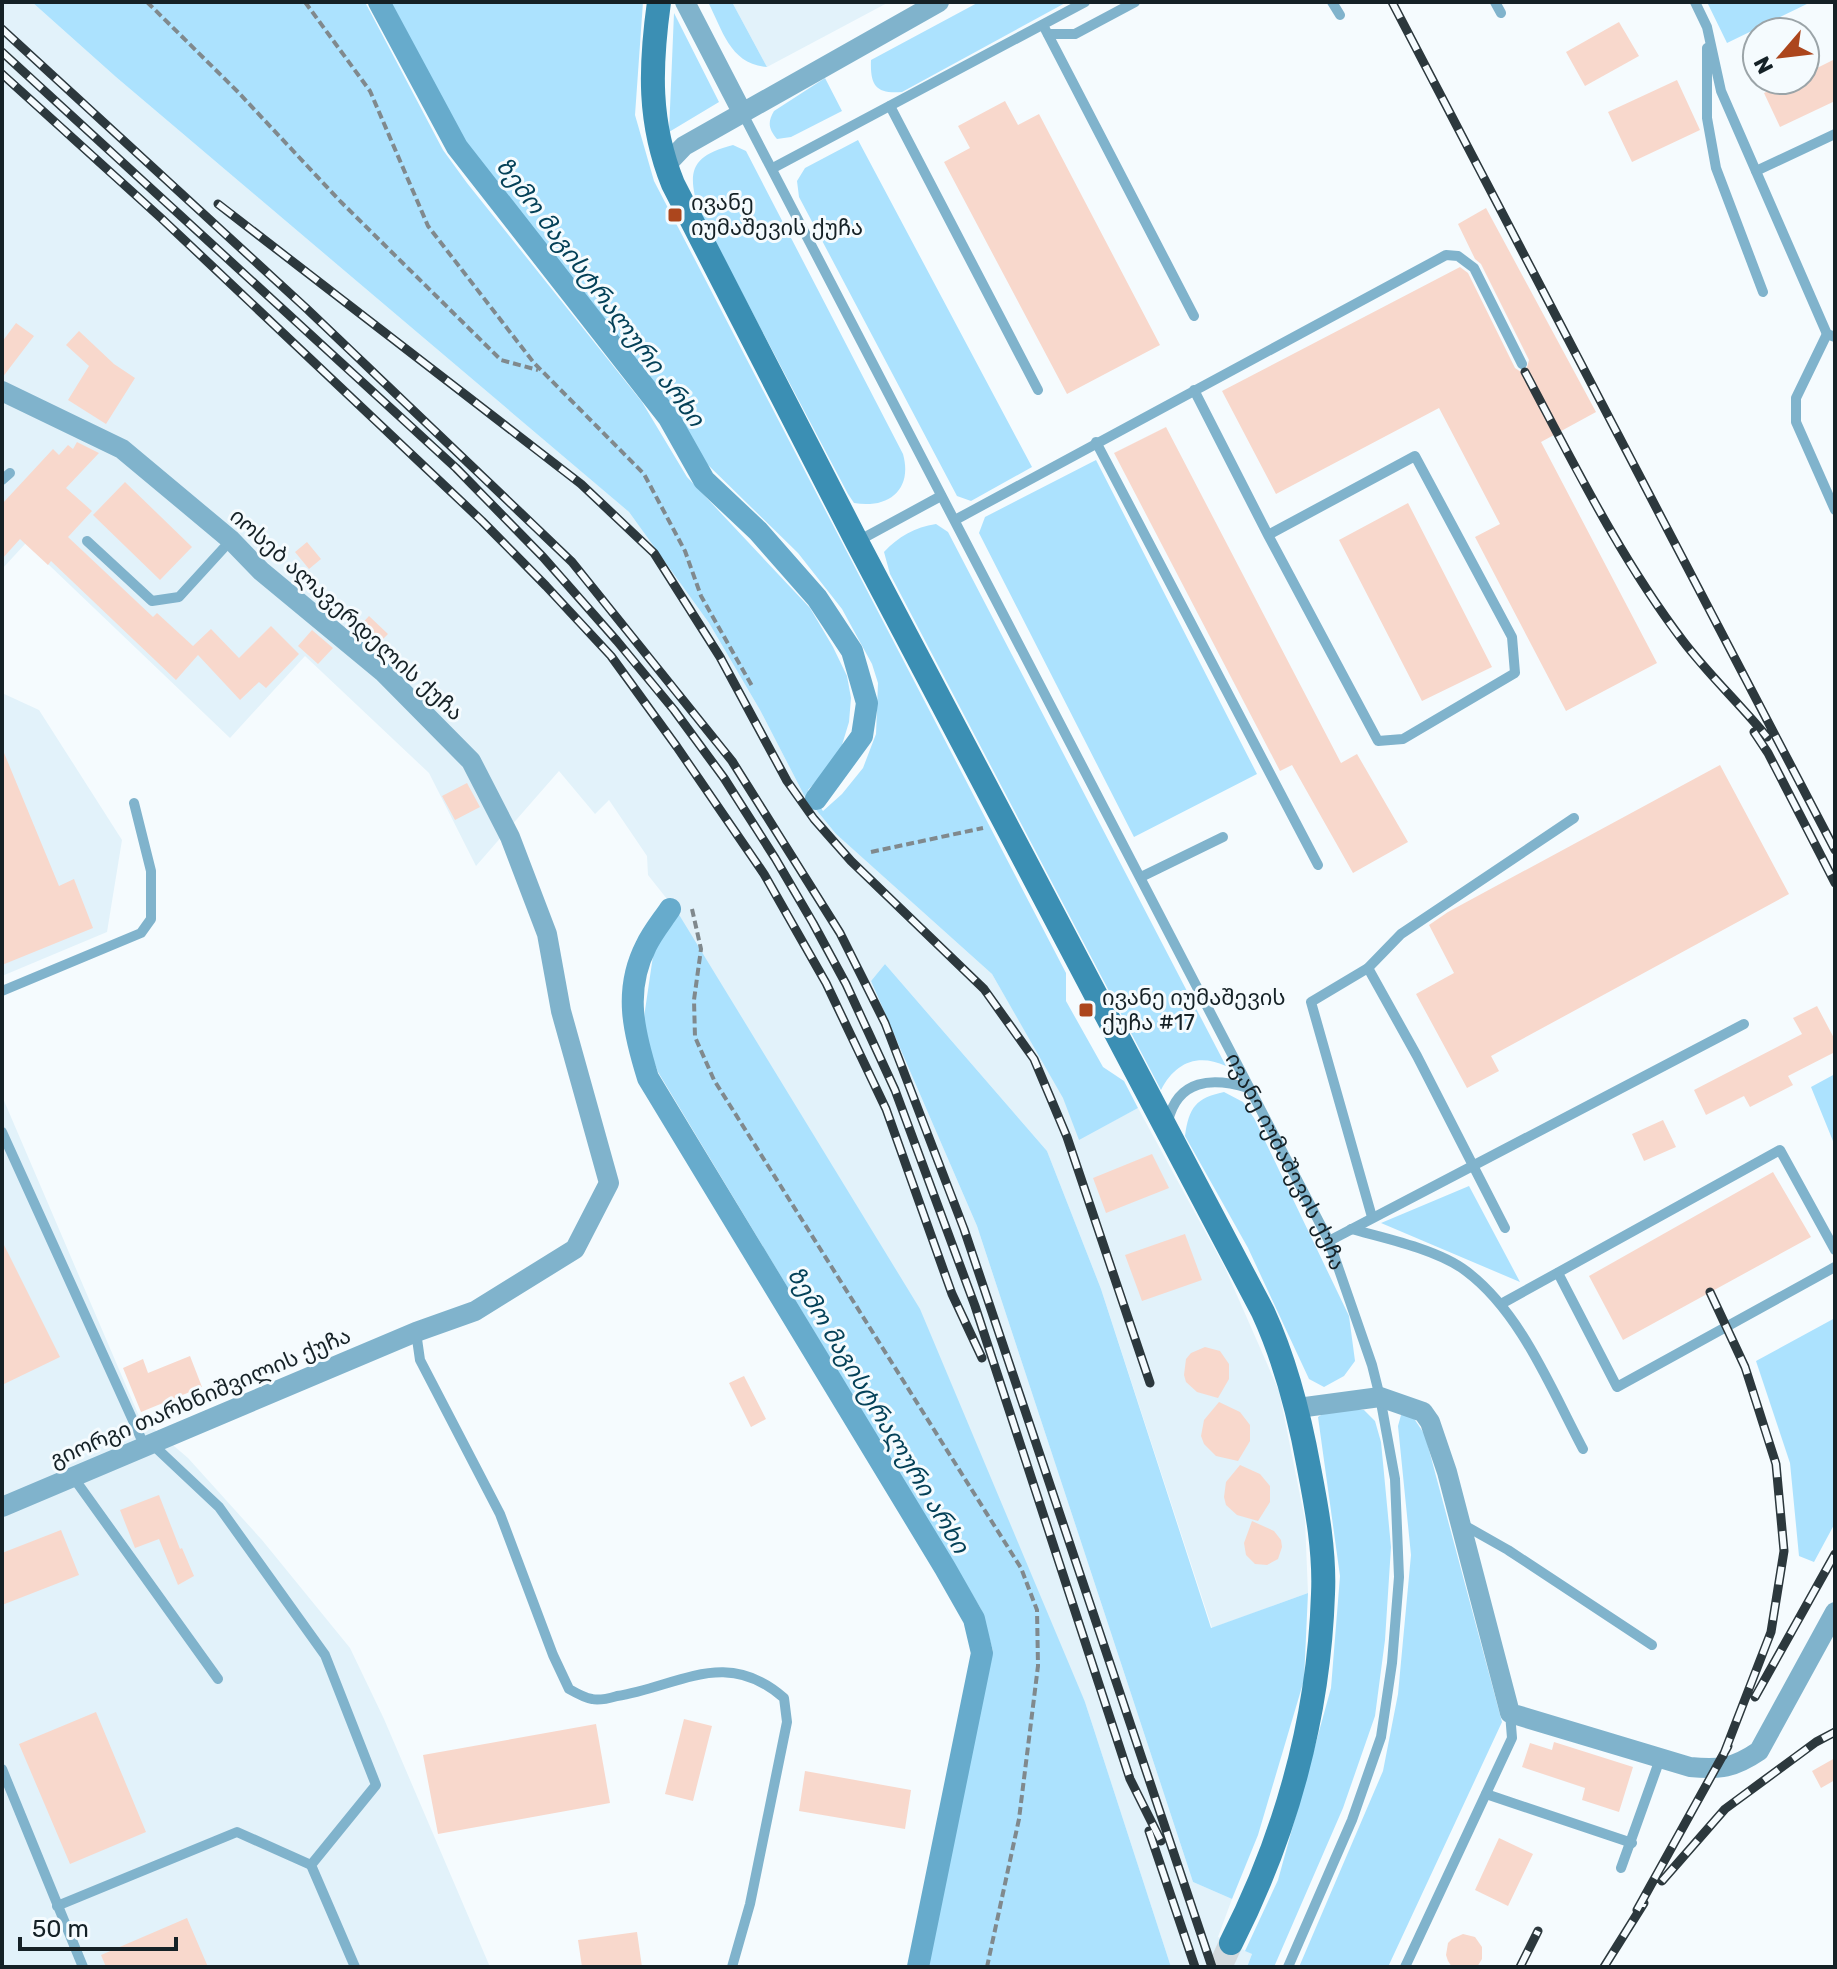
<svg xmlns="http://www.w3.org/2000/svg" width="1837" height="1969" viewBox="0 0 1837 1969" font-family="Rubik,'Noto Sans Georgian',sans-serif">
<rect width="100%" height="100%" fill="#f5fbfe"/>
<path fill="#e2f2fa" d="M 2,2 L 32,2 L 116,77 L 629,512 L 709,623 L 760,710 L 804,795 L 836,834 L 992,974 L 1064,1098 L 1079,1139 L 1138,1108 L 1225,1268 L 1279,1391 L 1305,1520 L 1308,1593 L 1212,1628 L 1101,1289 L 1047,1151 L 885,964 L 871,981 L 977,1226 L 1193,1882 L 1232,1899 L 1218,1937 L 1252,1954 L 1247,1967 L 1171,1967 L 1085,1702 L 678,913 L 648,875 L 647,856 L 609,800 L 595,814 L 559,771 L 476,866 L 429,773 L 305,656 L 230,738 L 26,543 L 2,569 Z
M 732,2 L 889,2 L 767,67 Z
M 2,693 L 39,710 L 122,840 L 107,932 L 2,976 Z
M 2,1096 L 139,1416 L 188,1458 L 262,1540 L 350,1648 L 384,1719 L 490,1967 L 2,1967 Z"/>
<path fill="#ace2fe" d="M 32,2 L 365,2 L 443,150 L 467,183 L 642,402 L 687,477 L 810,608 L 833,647 L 847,676 L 851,698 L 849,722 L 838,758 L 808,790 L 823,811 L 842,794 L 863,768 L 876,734 L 878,683 L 872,664 L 842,609 L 798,553 L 707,464 L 654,383 L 465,141 L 391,2 L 643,2 L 635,115 L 654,181 L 1066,973 L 1066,1001 L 1103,1067 L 1124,1081 L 1138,1108 L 1079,1140 L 1063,1098 L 992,974 L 836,834 L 804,795 L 760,710 L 709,623 L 629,512 L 116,77 Z
M 708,2 L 732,2 L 767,67 C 730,64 723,31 708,2 Z
M 979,2 L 1067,2 L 902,92 C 876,94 870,86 871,60 Z
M 1707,2 L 1811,2 L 1727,43 Z
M 674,13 L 719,102 L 669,132 Z
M 825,78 L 842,111 L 791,137 L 777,139 C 769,129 767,123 774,111 Z
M 858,140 L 1032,467 L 971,501 L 957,496 L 799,197 L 797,181 L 805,168 Z
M 733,145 L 746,151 L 903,454 C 913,490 888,509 854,503 L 848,494 L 699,211 C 687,172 690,156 733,145 Z
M 1096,460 L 1257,774 L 1134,837 L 979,533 L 985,517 Z
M 936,524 L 948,532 L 1226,1066 C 1197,1053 1175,1063 1161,1090 L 890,574 L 884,552 C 898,537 915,527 936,524 Z
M 678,913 L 920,1309 L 1085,1702 L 1171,1967 L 927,1967 L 993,1651 L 981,1609 L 658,1072 L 642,1031 L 654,949 Z
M 885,964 L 1047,1151 L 1101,1289 L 1211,1628 L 1308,1593 L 1304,1680 L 1258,1835 L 1232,1899 L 1193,1882 L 977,1226 L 871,981 Z
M 1835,1074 L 1835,1146 L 1811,1087 Z
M 1224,1092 L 1243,1102 L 1254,1118 L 1349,1316 L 1355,1361 L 1344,1376 L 1324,1387 L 1309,1379 L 1248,1248 L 1185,1136 C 1189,1107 1196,1098 1224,1092 Z
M 1469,1186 L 1520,1282 L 1381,1223 Z
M 1835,1318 L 1835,1523 L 1814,1562 L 1799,1556 L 1790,1463 L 1756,1361 Z
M 1329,1410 L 1364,1410 L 1375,1421 L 1381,1442 L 1391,1547 L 1385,1640 L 1375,1716 L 1343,1808 L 1274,1967 L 1247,1967 L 1252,1954 L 1245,1951 L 1278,1880 L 1331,1688 L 1340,1576 L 1318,1417 Z
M 1411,1414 L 1425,1435 L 1502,1722 L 1388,1967 L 1299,1967 L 1383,1771 L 1398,1694 L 1411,1555 L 1398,1426 L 1401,1415 Z"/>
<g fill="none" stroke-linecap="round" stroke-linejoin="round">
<path stroke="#67abcc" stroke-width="22" d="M 379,2 L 457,147 L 669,418 L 704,480 L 758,531 L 817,598 L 852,651 L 867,703 L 862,736 L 816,799
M 670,909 C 662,921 652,933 646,946 C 623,991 634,1033 648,1078 L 945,1568 L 974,1619 L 982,1653 L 918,1967"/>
</g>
<path fill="#f8d8cc" d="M 1619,22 L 1639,56 L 1585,86 L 1566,52 Z
M 1835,59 L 1835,101 L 1780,127 L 1764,93 L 1792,80 L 1805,80 L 1805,74 Z
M 1677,80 L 1700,130 L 1632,162 L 1608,112 Z
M 1005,101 L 1018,125 L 1039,114 L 1160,345 L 1067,394 L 944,162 L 970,148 L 958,126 Z
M 1486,208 L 1596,412 L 1541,442 L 1657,663 L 1566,711 L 1475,537 L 1500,524 L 1439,408 L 1276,494 L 1222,391 L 1460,267 L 1468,273 L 1515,368 L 1521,372 L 1526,371 L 1529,360 L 1481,264 L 1475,259 L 1458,224 Z
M 16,323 L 34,336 L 2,378 L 2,342 Z
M 79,331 L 114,364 L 135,378 L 106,424 L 68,400 L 89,366 L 66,345 Z
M 1166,427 L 1341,763 L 1357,754 L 1408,842 L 1353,873 L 1292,765 L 1280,771 L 1114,453 Z
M 77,442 L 99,453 L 66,488 L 92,511 L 68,537 L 153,617 L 157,613 L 193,646 L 211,629 L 239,658 L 271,626 L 299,654 L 266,688 L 259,682 L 240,700 L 198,655 L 176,680 L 51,561 L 48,565 L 20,539 L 2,559 L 2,504 L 53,449 L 59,455 L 68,445 L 73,449 Z
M 125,482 L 192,547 L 160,580 L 93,515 Z
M 1408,503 L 1492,667 L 1422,701 L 1339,540 Z
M 307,542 L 321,559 L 309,569 L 295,552 Z
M 369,616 L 388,634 L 375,647 L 356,630 Z
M 312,630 L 333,648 L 318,664 L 298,646 Z
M 2,748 L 59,886 L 74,879 L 93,928 L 2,965 Z
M 1720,765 L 1789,894 L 1491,1056 L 1499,1071 L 1467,1088 L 1416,994 L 1454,973 L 1429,925 L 1448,912 Z
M 467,783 L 480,807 L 455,820 L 442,796 Z
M 1817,1006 L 1835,1040 L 1835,1052 L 1788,1076 L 1793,1085 L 1750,1107 L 1744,1096 L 1706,1115 L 1694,1090 L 1802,1034 L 1793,1018 Z
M 1663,1120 L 1676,1147 L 1644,1161 L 1632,1134 Z
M 1152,1154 L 1169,1188 L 1106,1213 L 1093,1178 Z
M 1773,1172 L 1811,1237 L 1623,1340 L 1589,1276 Z
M 1185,1234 L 1202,1280 L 1142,1301 L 1125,1255 Z
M 2,1241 L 60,1357 L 2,1385 Z
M 1205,1347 L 1220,1351 L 1229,1364 L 1229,1379 L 1218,1398 L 1197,1392 L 1186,1382 L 1184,1375 L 1186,1359 L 1191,1353 Z
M 190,1356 L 202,1387 L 141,1412 L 123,1368 L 143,1359 L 148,1373 Z
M 744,1376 L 766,1419 L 751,1427 L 729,1383 Z
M 1219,1402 L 1240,1412 L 1250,1425 L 1250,1441 L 1238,1461 L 1216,1456 L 1204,1444 L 1201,1436 L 1204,1420 Z
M 1240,1465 L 1260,1474 L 1270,1486 L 1270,1502 L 1258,1521 L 1237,1515 L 1226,1505 L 1224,1497 L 1226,1482 Z
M 159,1495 L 180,1549 L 182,1548 L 194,1576 L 178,1585 L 159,1539 L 135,1548 L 120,1510 Z
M 1252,1521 L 1274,1531 L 1281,1540 L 1282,1547 L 1278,1559 L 1267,1565 L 1255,1564 L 1246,1555 L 1244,1543 Z
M 61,1530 L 79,1575 L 2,1605 L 2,1553 Z
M 96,1712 L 146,1832 L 70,1864 L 19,1744 Z
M 684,1719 L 712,1726 L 693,1801 L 665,1794 Z
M 596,1724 L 610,1803 L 438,1834 L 423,1755 Z
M 1554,1742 L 1633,1767 L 1619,1812 L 1582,1800 L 1585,1788 L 1522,1767 L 1530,1743 L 1552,1750 Z
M 1835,1758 L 1835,1780 L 1821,1788 L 1812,1771 Z
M 805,1771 L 911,1790 L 905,1829 L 799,1811 Z
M 1499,1838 L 1533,1854 L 1508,1906 L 1475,1890 Z
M 187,1918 L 208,1967 L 106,1967 L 101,1955 Z
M 637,1932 L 642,1967 L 582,1967 L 578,1940 Z
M 1463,1934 L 1475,1937 L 1482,1947 L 1482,1959 L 1477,1967 L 1452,1967 L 1448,1961 L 1446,1955 L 1448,1943 L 1452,1939 Z"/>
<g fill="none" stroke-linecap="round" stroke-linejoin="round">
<path stroke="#d3dade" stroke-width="24" stroke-dasharray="24 12" stroke-linecap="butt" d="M 1220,1967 L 1231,1943"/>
<path stroke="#80898d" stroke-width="4" stroke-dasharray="8 4" stroke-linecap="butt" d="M 147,2 L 238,92 L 341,202 L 501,360 L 538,370
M 305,2 L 370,91 L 428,226 L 534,363 L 644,474 L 685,551 L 701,596 L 752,686
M 871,852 L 983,828
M 692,909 L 701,949 L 694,1000 L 695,1037 L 714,1080 L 1021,1568 L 1037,1610 L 1038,1666 L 1019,1819 L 987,1967"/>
<g stroke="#80b3cc" stroke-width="10">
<path d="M 1332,2 L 1340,15"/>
<path d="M 1495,2 L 1501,13"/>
<path d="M 1695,2 L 1707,27 L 1721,91 L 1827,334 L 1835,337"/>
<path d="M 1043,25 L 1194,316"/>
<path d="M 1048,34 L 1075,34 L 1135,2"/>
<path d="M 1707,48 L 1707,118 L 1716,168 L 1763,292"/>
<path d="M 890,106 L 1038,390"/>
<path id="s1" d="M 742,112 L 1329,1241 L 1372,1365 L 1380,1397 L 1395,1479 L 1399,1577 L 1392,1663 L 1381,1737 L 1352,1820 L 1288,1967"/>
<path d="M 773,168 L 1085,2"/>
<path d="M 1756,171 L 1835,134"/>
<path d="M 1827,334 L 1796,398 L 1796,422 L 1835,510"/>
<path d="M 1194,390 L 1268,535 L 1378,741 L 1403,739 L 1515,673 L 1512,637 L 1415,456 L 1268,535"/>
<path d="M 1096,442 L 1318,865"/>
<path d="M 2,480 L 10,473"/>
<path d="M 955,520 L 1446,255 L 1458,256 L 1474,268 L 1522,364"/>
<path d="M 87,541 L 152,601 L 179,597 L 231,540"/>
<path d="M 858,541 L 941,496"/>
<path d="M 1141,877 L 1223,837"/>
<path d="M 1368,968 L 1417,1056 L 1505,1228"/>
<path d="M 2,991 L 141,933 L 151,919 L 151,871 L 134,803"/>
<path d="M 1168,1121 C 1178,1079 1212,1077 1248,1088"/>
<path d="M 2,1132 L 145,1447"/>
<path d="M 1372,1217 L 1311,1002 L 1368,968 L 1401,934 L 1574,818"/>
<path d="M 1351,1229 C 1385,1238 1439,1250 1466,1271 C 1521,1312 1551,1389 1583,1449"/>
<path d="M 1329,1241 L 1744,1024"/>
<path d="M 1558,1273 L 1617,1387 L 1835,1267"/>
<path d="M 1501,1304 L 1780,1150 L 1835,1250"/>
<path d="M 416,1332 L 420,1360 L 500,1514 L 553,1655 L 569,1689 C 576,1693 585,1698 592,1699 C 600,1701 610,1698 617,1696 C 679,1686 726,1647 784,1698 L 787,1722 L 750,1904 L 732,1967"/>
<path d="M 152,1444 L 219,1507 L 325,1655 L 376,1785 L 311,1865 L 355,1967"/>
<path d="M 73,1477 L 218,1679"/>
<path d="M 1462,1524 L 1508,1550 L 1652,1645"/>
<path d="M 2,1769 L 83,1967"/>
<path d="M 1486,1794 L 1632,1843"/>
<path d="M 1621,1868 L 1660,1759"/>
<path d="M 57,1906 L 237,1832 L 311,1865"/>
<path d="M 1405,1967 L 1512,1738 L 1510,1713"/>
</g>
<path stroke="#80b3cc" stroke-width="20" d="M 685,2 L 742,112
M 665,166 L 684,146 L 939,2
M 2,391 L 122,449 L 231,540 L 261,571 L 383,672 L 471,761 L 510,837 L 547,934 L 561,1011 L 609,1183 L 575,1249 L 475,1311 L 416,1332 L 2,1507
M 1298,1408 L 1380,1397 L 1423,1412 L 1430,1422 L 1447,1472 L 1510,1713 L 1690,1767 C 1720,1770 1734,1768 1759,1751 L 1835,1612"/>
<path stroke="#3b8fb4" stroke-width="24" d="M 659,2 C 650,67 648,122 673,184 L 857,542 L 1263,1312 C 1286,1362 1299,1413 1309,1468 C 1317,1509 1325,1553 1323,1594 C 1319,1716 1286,1835 1231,1943"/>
<defs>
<path id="rail" d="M 1392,2 L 1835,850
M 2,29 L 307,309 L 572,562 L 732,761 L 840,933 L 885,1023 L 964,1229 L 1212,1967
M 2,52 L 456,468 L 543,557 L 617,641 L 674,710 L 724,778 L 775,858 L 813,923 L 846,984 L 895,1090 L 975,1306 L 1130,1779 L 1161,1841
M 2,74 L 161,218 L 482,521 L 546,586 L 611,656 L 677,747 L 764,874 L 826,983 L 886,1109 L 952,1294 L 982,1358
M 218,204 L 581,484 L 654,553 L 720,657 L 787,781 L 814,819 L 851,861 L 984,989 L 1034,1059 L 1067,1137 L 1150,1383
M 1525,372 C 1574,464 1620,558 1683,641 C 1708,674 1740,704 1767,737
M 1754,732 L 1768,753 L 1835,883
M 1710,1292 L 1745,1367 L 1776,1464 L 1784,1551 L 1771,1632 L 1723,1756
M 1755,1697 L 1835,1554
M 1149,1831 L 1195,1967
M 1662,1881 L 1725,1809 L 1816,1742 L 1835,1732
M 1637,1910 L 1728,1746
M 1520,1967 L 1538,1931
M 1604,1967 L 1644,1903"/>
</defs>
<use href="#rail" stroke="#2c383d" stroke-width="9"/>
<use href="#rail" stroke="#f5fbfe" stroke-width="6" stroke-dasharray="18" stroke-linecap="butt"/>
</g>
<g fill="#ac461d" stroke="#f5fbfe" stroke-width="3">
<rect x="667" y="207" width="16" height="16" rx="4"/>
<rect x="1078" y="1002" width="16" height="16" rx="4"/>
</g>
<g text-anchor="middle" stroke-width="6" stroke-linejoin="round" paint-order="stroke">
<g font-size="22" fill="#152126" stroke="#f5fbfe" text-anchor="start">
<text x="691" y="210">ივანე<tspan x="691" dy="25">იუმაშევის ქუჩა</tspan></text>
<text x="1102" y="1005">ივანე იუმაშევის<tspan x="1102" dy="25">ქუჩა #17</tspan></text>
</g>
<g font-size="22" fill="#152126" stroke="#f5fbfe">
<text transform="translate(347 614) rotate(42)" y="8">იოსებ ალავერდელის ქუჩა</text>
<text dy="8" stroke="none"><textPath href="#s1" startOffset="1182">ივანე იუმაშევის ქუჩა</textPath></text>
<text transform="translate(200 1397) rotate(-23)" y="8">გიორგი თარხნიშვილის ქუჩა</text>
</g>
<g font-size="24" font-style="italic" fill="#044158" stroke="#f5fbfe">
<text transform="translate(600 292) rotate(53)" y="8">ზემო მაგისტრალური არხი</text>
<text transform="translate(878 1410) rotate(59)" y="8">ზემო მაგისტრალური არხი</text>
</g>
</g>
<rect width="1837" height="1969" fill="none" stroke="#152126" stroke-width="8"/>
<g transform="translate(1781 56) rotate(242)"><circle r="38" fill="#f5fbfe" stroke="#9ba4a8" stroke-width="2"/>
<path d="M0-6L14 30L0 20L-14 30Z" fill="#ac461d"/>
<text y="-12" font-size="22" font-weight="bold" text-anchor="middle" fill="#152126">N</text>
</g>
<path d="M20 1937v12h156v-12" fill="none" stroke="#152126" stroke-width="4"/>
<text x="32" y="1937" font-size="24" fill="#152126" stroke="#f5fbfe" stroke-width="6" paint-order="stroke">50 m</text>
</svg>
